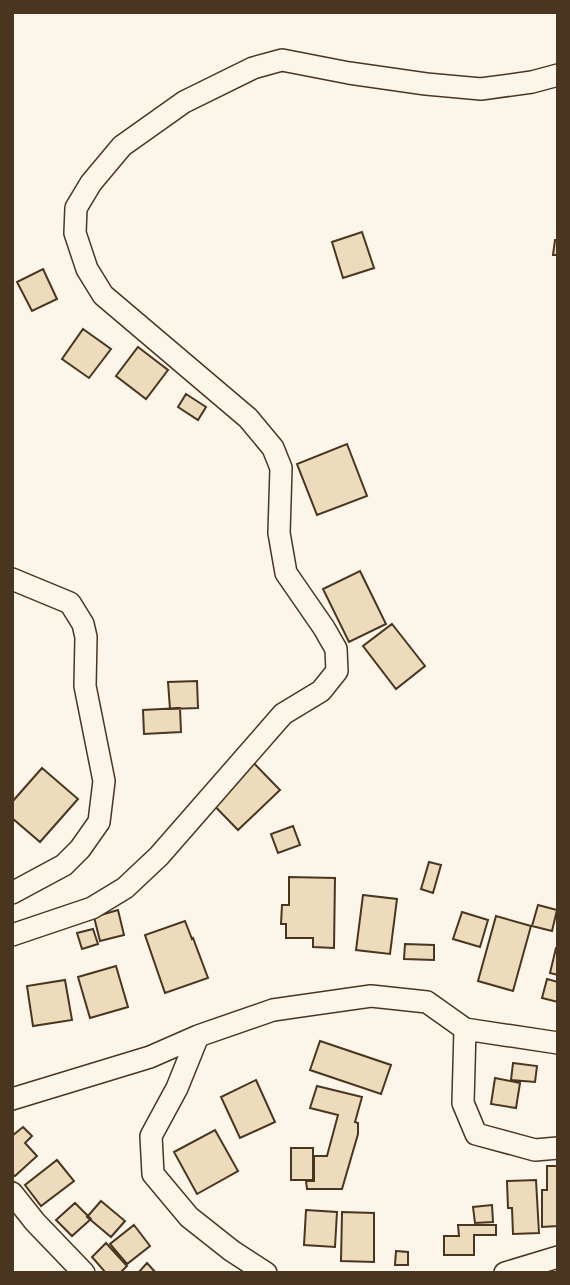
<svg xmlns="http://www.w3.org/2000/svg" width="570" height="1285" viewBox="0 0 570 1285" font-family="Lato,sans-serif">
<rect width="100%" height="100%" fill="#fbf6e9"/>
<path fill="#ecdcbc" stroke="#4a3520" stroke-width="2" d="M 362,232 L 374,268 L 343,278 L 332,242 Z
M 555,240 L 558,240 L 558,255 L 553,255 Z
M 43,269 L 57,299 L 32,311 L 17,282 Z
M 83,329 L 111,349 L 89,378 L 62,359 Z
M 138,347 L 168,370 L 146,399 L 116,376 Z
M 186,394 L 206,407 L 198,420 L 178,407 Z
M 347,444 L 367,496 L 317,515 L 297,464 Z
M 360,571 L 386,624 L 349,642 L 323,589 Z
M 392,624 L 425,666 L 396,689 L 363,646 Z
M 197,681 L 198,708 L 170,709 L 168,682 Z
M 180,708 L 181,732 L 144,734 L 143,710 Z
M 243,752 L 280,790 L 238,830 L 201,792 Z
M 42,768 L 78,799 L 40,842 L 12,818 L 12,802 Z
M 293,826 L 300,845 L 278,853 L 271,834 Z
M 429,862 L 441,865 L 433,893 L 421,889 Z
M 289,877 L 335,878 L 334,948 L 313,947 L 313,938 L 286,938 L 286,924 L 281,924 L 282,905 L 289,905 Z
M 363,895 L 397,899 L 390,954 L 356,950 Z
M 538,905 L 557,910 L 552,931 L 532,926 Z
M 118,910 L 124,935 L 100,941 L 94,917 Z
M 462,912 L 488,920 L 480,947 L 453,939 Z
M 496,916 L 531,926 L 513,991 L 478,981 Z
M 185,921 L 192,939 L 193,938 L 208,978 L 165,993 L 145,935 Z
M 93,929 L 98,944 L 82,949 L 77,933 Z
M 405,944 L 434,945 L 434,960 L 404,959 Z
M 556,948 L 558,948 L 558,975 L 550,973 Z
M 116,966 L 128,1007 L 90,1018 L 78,977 Z
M 547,979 L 558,982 L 558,1002 L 542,998 Z
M 65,980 L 72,1020 L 33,1026 L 27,986 Z
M 320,1041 L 391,1065 L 381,1094 L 310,1070 Z
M 513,1063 L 537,1066 L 535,1082 L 511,1080 Z
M 495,1078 L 520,1083 L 516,1108 L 491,1104 Z
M 256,1080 L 275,1122 L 240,1138 L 221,1097 Z
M 317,1086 L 362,1097 L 355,1122 L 358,1123 L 358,1134 L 342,1189 L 307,1189 L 306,1181 L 314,1181 L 314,1156 L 327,1156 L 338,1115 L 310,1108 Z
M 23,1127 L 32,1136 L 25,1143 L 37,1156 L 15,1176 L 12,1174 L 12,1136 Z
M 215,1130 L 238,1171 L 197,1194 L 174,1152 Z
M 291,1148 L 313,1148 L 313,1180 L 291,1180 Z
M 57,1160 L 74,1181 L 41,1206 L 25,1185 Z
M 547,1166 L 558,1166 L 558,1226 L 542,1227 L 542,1190 L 547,1190 Z
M 536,1180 L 539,1233 L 513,1234 L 512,1208 L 508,1208 L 507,1181 Z
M 101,1201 L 125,1221 L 111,1237 L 87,1217 Z
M 75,1203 L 91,1219 L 72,1236 L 56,1220 Z
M 492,1205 L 493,1222 L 475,1223 L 473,1207 Z
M 306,1210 L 337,1212 L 335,1247 L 304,1245 Z
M 342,1212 L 374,1213 L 374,1262 L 341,1261 Z
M 134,1225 L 150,1246 L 127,1264 L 110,1244 Z
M 458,1225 L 496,1225 L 496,1235 L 474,1235 L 474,1255 L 444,1255 L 444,1236 L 459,1236 Z
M 106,1243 L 127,1266 L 120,1273 L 106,1273 L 92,1257 Z
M 396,1251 L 408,1252 L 408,1265 L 395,1265 Z
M 147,1263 L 156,1273 L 138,1273 Z"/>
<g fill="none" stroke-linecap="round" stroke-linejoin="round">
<defs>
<path id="minor" d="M 12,579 L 70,603 L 83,624 L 86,637 L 85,686 L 104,781 L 99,822 L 80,849 L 64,865 L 12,893
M 12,935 L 92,908 L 125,888 L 159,856 L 283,714 L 321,691 L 337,671 L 336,649 L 324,628 L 286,573 L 279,533 L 281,468 L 273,448 L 248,418 L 103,295 L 87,269 L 75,233 L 76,208 L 91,183 L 122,146 L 184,102 L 253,68 L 282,60 L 349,73 L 426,84 L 481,89 L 532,82 L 558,75
M 198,1036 L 177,1088 L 151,1136 L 153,1174 L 189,1217 L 232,1251 L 266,1273
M 558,1043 L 465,1029 L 463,1103 L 476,1134 L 535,1150 L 558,1148
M 12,1099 L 150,1057 L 198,1036 L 273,1010 L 371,996 L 427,1002 L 465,1029
M 12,1193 L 35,1222 L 84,1273
M 505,1273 L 558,1257"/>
</defs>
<use href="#minor" stroke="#4a3520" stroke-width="24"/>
<use href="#minor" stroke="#fbf6e9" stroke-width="21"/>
</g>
<rect width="570" height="1285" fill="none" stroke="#4a3520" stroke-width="28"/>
</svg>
